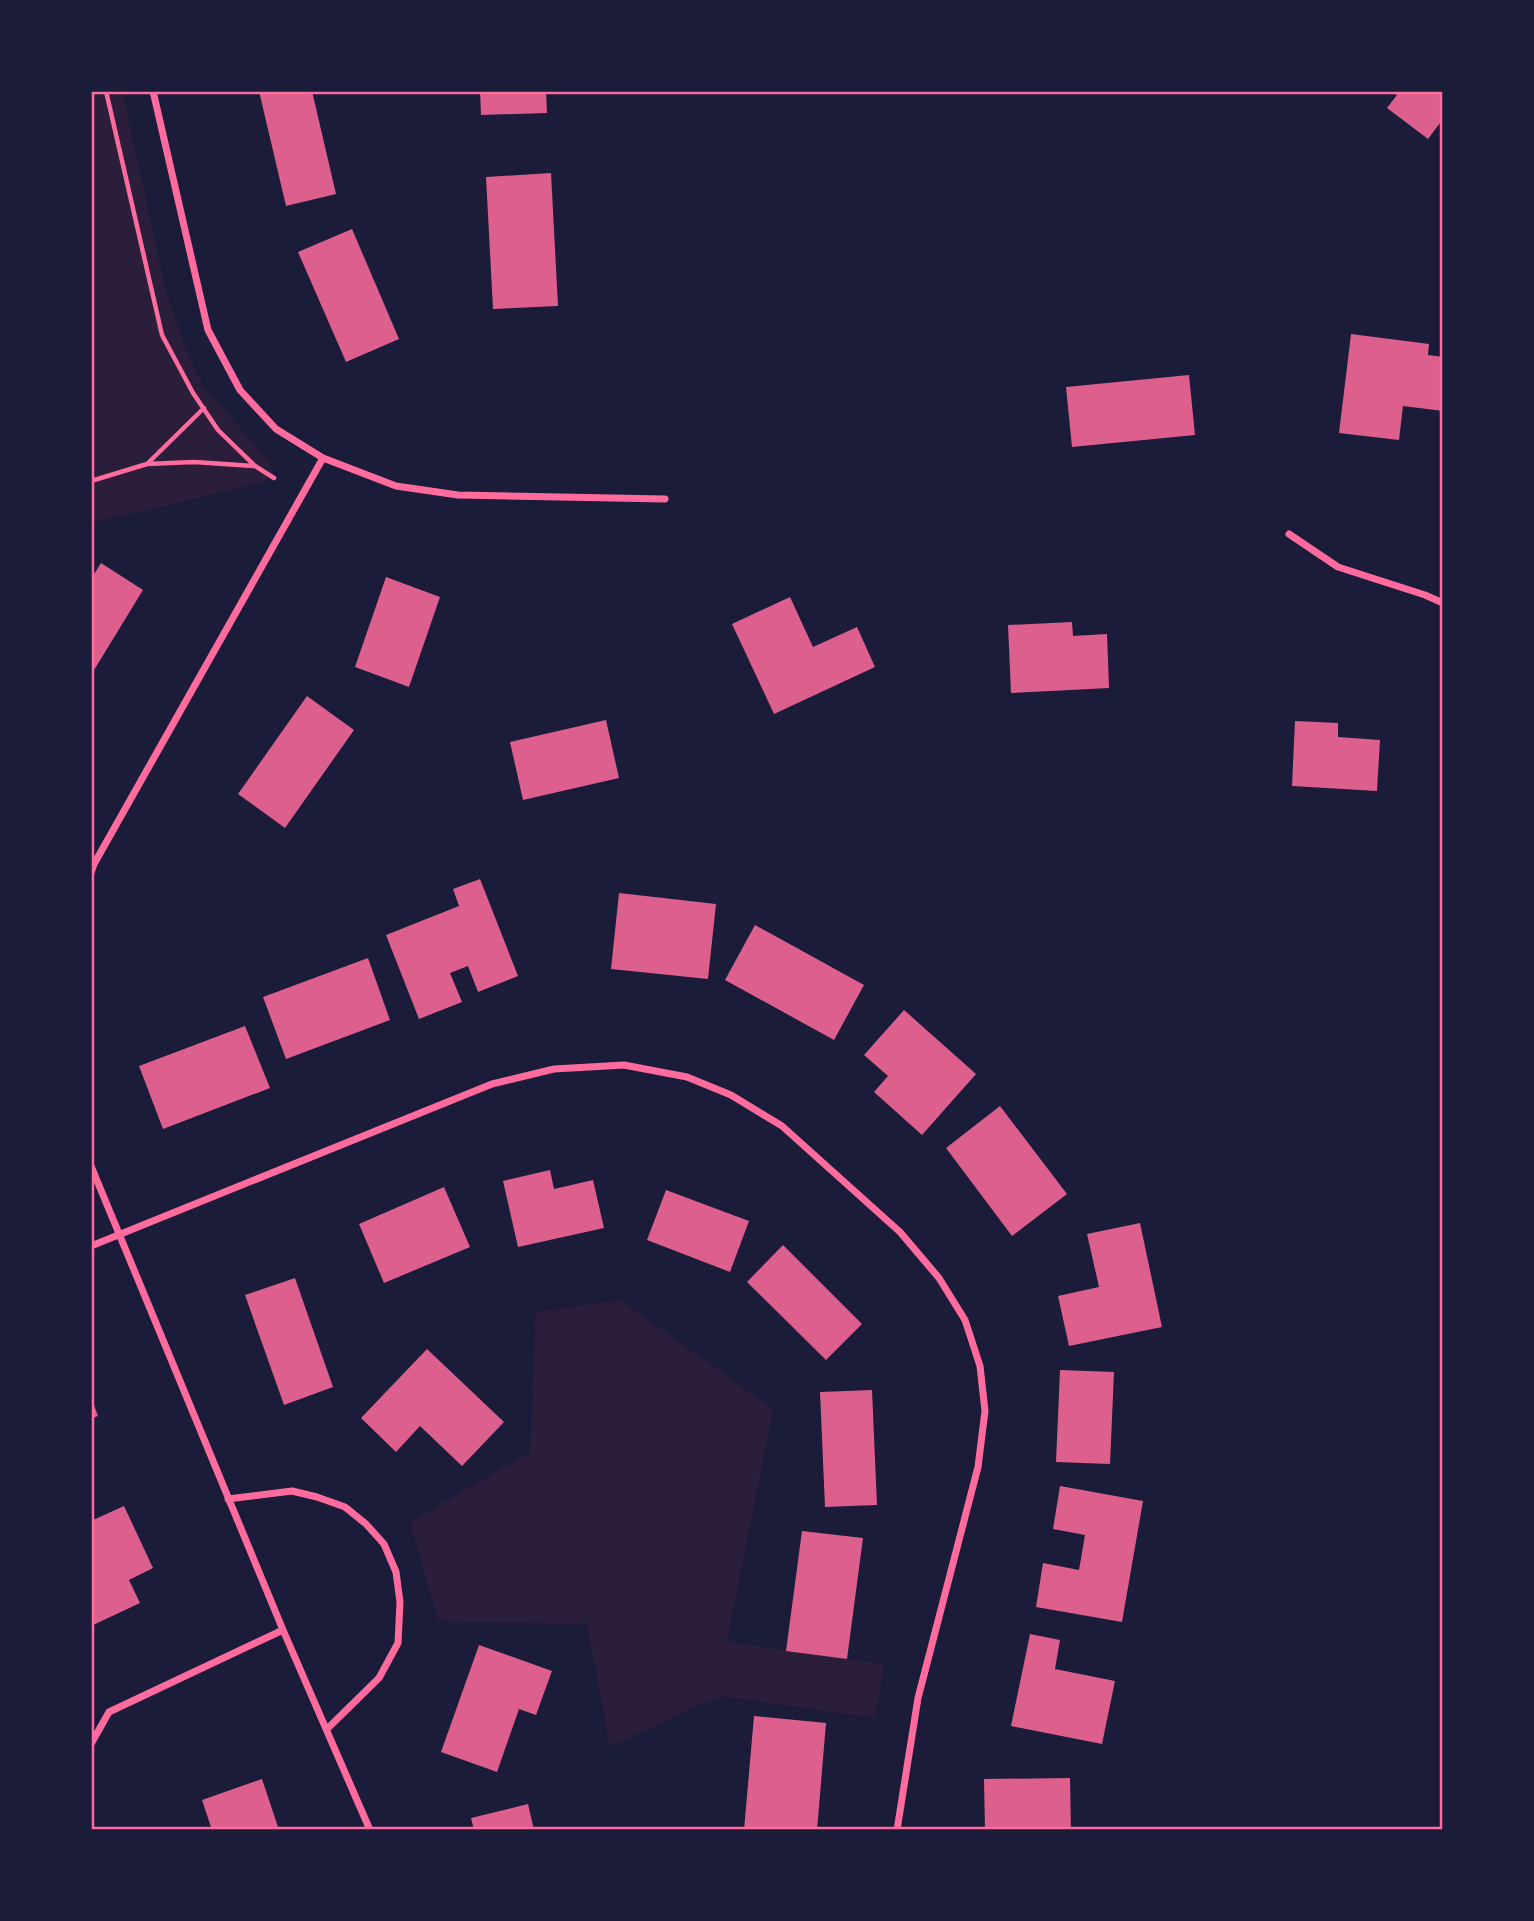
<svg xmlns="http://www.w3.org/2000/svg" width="1534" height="1921" viewBox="0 0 1534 1921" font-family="Lato,sans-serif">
<rect width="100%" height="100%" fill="#1b1b3a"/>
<path fill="#2a1e3b" d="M 91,91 L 122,91 L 166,291 L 184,344 L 203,386 L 269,461 L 272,473 L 266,482 L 91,523 Z
M 620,1300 L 773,1409 L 727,1642 L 884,1664 L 875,1718 L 720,1696 L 610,1747 L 587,1624 L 438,1621 L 410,1522 L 530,1452 L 536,1312 Z"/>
<path fill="#dd5f8e" d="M 259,91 L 312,91 L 336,194 L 286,206 Z
M 480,91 L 546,91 L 547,113 L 481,115 Z
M 1392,91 L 1443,91 L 1443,119 L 1428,139 L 1387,108 L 1397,95 Z
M 551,173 L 558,306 L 493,309 L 486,177 Z
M 352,229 L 399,339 L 346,362 L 298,252 Z
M 1351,334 L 1429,344 L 1428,355 L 1443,357 L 1443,411 L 1403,406 L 1399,440 L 1339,433 Z
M 1189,375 L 1195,435 L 1072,447 L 1066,387 Z
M 101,563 L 143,590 L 91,675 L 91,579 Z
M 386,577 L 440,597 L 409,687 L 355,667 Z
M 790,597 L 813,647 L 857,627 L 875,667 L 774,714 L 732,624 Z
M 1072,622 L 1073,636 L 1107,634 L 1109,688 L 1011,693 L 1008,625 Z
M 307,696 L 354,730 L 285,828 L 238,794 Z
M 606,720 L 619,778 L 523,800 L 510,742 Z
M 1295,721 L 1338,723 L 1338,737 L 1380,740 L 1377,791 L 1292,786 Z
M 480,879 L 518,976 L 478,992 L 468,966 L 450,973 L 462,1002 L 419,1019 L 386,935 L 459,906 L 453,889 Z
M 619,893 L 716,904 L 708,979 L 611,969 Z
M 755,925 L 864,985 L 834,1040 L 725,980 Z
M 368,958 L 390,1020 L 286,1059 L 263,997 Z
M 904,1010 L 976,1074 L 922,1135 L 874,1092 L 888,1076 L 864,1055 Z
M 245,1026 L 270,1088 L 163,1129 L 139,1066 Z
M 1000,1106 L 1067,1194 L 1012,1236 L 946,1148 Z
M 550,1170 L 554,1189 L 593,1180 L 604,1228 L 518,1247 L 503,1181 Z
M 444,1187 L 470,1247 L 384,1283 L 359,1224 Z
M 666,1190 L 749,1221 L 730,1272 L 647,1240 Z
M 1140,1223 L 1162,1327 L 1069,1346 L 1058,1296 L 1099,1287 L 1087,1234 Z
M 783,1245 L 862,1324 L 826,1360 L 747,1282 Z
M 295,1278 L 333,1387 L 284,1405 L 245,1295 Z
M 427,1349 L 504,1422 L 462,1466 L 420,1426 L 396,1452 L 361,1418 Z
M 1060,1370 L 1114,1372 L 1110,1464 L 1056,1462 Z
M 872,1390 L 877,1505 L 825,1507 L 820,1392 Z
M 91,1397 L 98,1416 L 91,1419 Z
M 1060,1486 L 1143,1501 L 1122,1622 L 1036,1607 L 1043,1563 L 1079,1570 L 1085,1535 L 1053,1529 Z
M 124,1506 L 153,1568 L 129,1580 L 140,1603 L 91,1626 L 91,1521 Z
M 802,1531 L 863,1538 L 847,1659 L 786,1651 Z
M 1030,1634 L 1060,1640 L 1055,1669 L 1115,1681 L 1102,1744 L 1011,1726 Z
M 479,1645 L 552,1671 L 536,1715 L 519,1709 L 497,1772 L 441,1752 Z
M 754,1716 L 826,1723 L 817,1830 L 744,1830 Z
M 1070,1778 L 1071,1830 L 985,1830 L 984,1779 Z
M 262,1779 L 279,1830 L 212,1830 L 202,1800 Z
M 528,1804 L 534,1830 L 474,1830 L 471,1818 Z"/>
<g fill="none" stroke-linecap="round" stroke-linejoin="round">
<path stroke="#ff6b9d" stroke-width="4.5" d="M 106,91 L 162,335 L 193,393 L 218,430 L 255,466 L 274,478
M 147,464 L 204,408
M 91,481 L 147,464 L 194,462 L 254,466"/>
<path stroke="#ff6b9d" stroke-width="7" d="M 153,91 L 208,330 L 240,390 L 276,429 L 323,458 L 396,486 L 458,495 L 665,499
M 1289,534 L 1338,567 L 1425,595 L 1443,603
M 91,873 L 94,864 L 323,458
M 91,1166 L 283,1630 L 370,1830
M 91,1246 L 492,1084 L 554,1069 L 624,1065 L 687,1077 L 731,1095 L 782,1126 L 900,1232 L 939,1278 L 965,1320 L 980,1366 L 985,1411 L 978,1467 L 918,1698 L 897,1830
M 228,1499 L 292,1491 L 317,1497 L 345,1507 L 366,1524 L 384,1544 L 396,1572 L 400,1602 L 398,1643 L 379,1678 L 327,1729
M 91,1744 L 109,1712 L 283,1630"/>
</g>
<rect width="1534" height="1921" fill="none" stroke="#1b1b3a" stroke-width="186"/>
<rect x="93" y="93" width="1348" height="1735" fill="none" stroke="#ff6b9d" stroke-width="2.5"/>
</svg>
